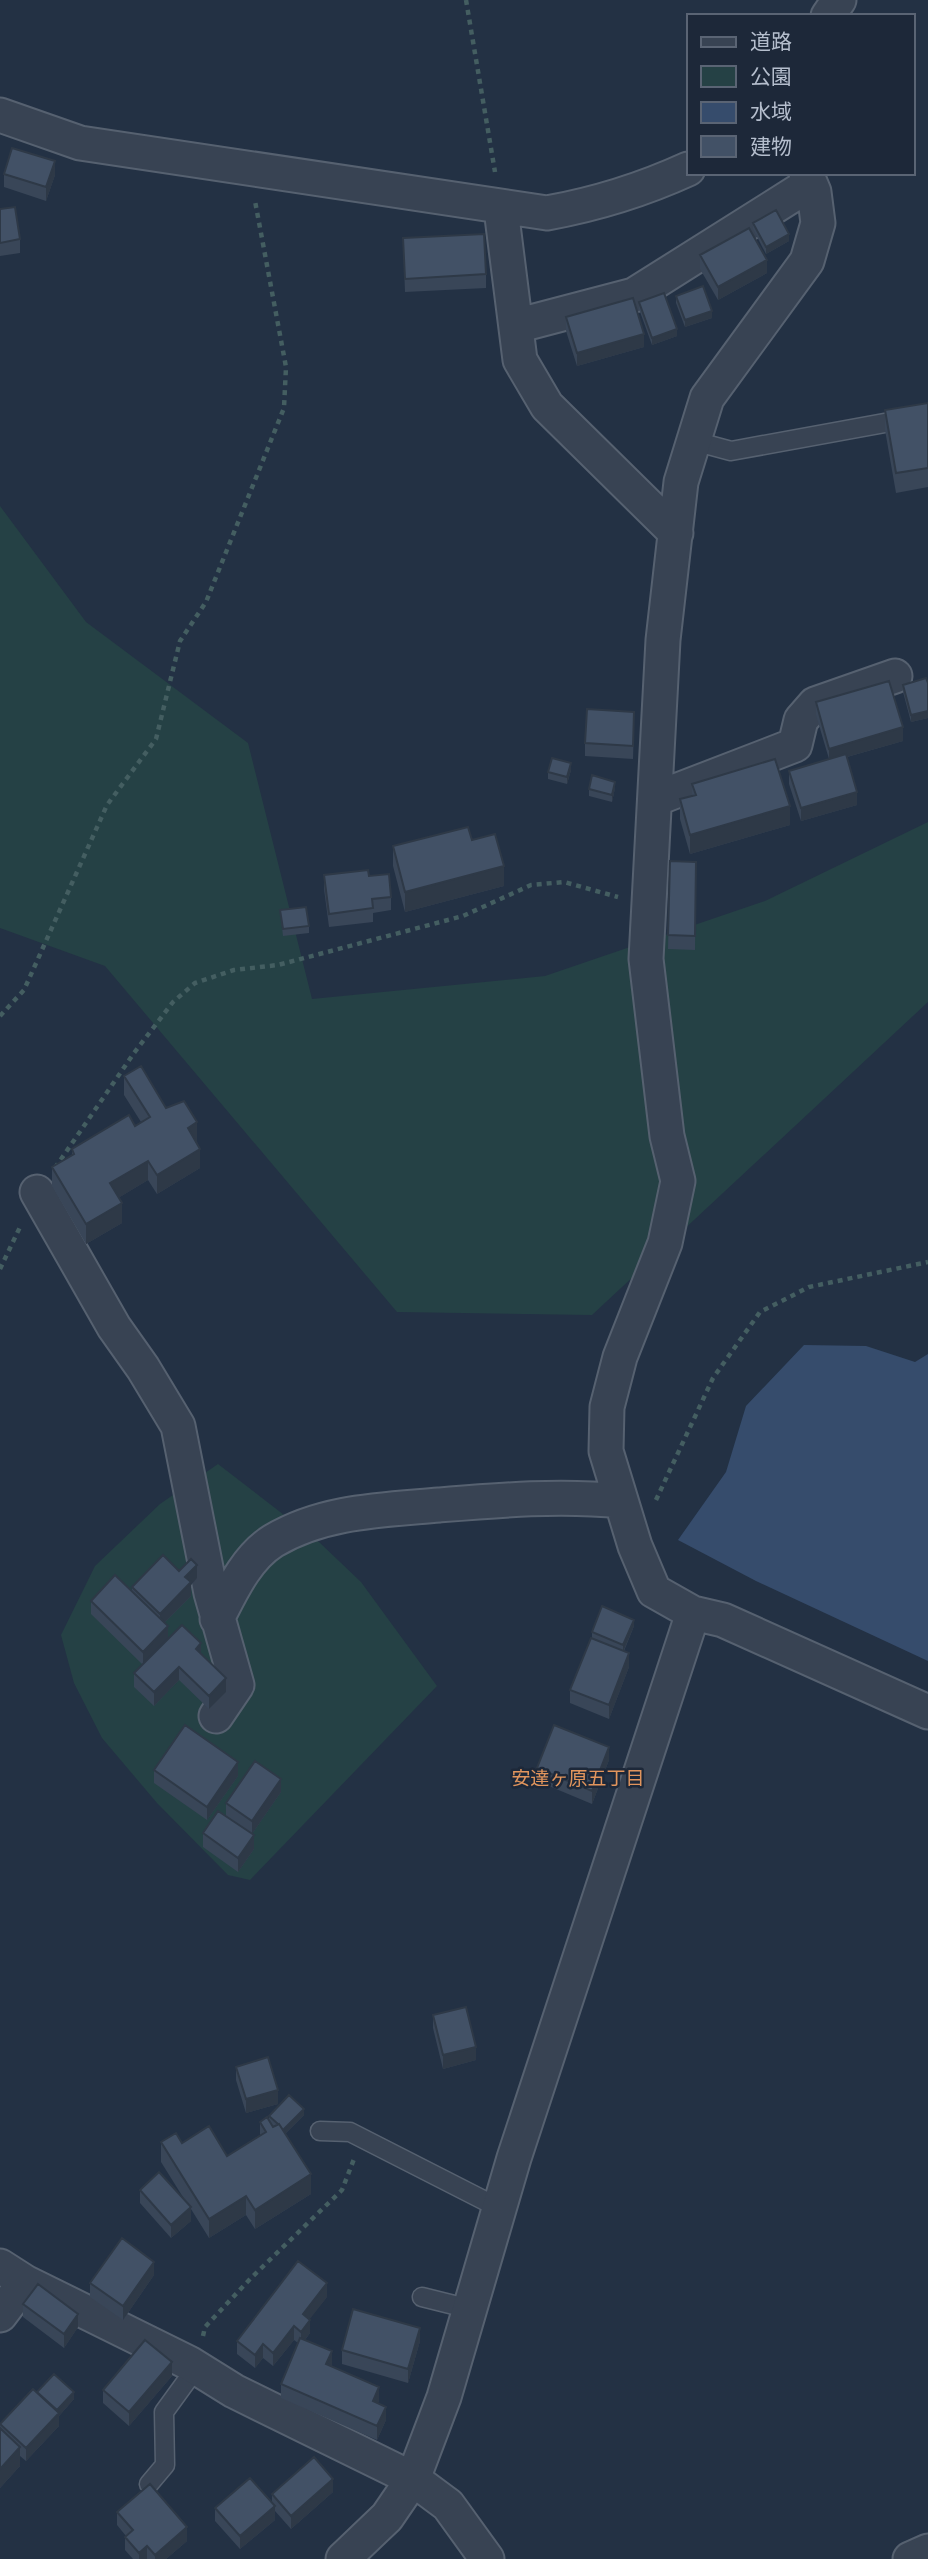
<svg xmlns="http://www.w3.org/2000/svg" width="928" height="2559" viewBox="0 0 928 2559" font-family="Signika,'Noto Sans JP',sans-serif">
<rect width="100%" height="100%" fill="#233144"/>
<path fill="#254145" d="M 0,506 L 86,622 L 248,743 L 312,999 L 545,976 L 765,901 L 928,822 L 928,1002 L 592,1315 L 397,1312 L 105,966 L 0,928 Z
M 218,1464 L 319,1542 L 361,1582 L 437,1686 L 250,1880 L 228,1875 L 157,1803 L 102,1738 L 74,1683 L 61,1635 L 95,1566 L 160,1504 Z"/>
<path fill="#364c6c" d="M 804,1345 L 866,1346 L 915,1362 L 928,1354 L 928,1661 L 756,1581 L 678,1540 L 726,1472 L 746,1406 Z"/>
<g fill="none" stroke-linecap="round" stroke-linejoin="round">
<defs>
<path id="service" d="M 694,441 L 731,451 L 928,415
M 320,2131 L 350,2132 L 499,2208
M 422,2297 L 470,2309
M 149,2484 L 165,2465 L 164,2412 L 196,2368"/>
<path id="minor" d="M 828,16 L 839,0
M 0,115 L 80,143 L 547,213 C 597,204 642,190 688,169
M 501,209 L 520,360 L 547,406 L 676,533
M 516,326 L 634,295 L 810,184
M 655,799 L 795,745 L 801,720 L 815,704 L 895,676
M 37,1192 L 114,1327 L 143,1368 L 178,1426 L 211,1593 L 237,1685 L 216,1716
M 693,1613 L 654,1591 L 635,1546 L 606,1451 L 607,1407 L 620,1357 L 665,1243 L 678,1181 L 667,1136 L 646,959 L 663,640 L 681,482 L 707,398 L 807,261 L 818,223 L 814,192 L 806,173
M 217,1619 C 231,1592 246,1558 273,1541 C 323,1511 382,1510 439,1505 C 500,1500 560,1495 621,1501
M 0,2266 L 25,2282 L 189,2363 L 234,2391 L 413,2479 L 448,2505 L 487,2559
M 0,2315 L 25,2282
M 343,2559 L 387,2517 L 413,2479 L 444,2397 L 514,2158 L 693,1613 L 723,1620 L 928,1712
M 910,2559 L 928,2551"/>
</defs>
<use href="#service" stroke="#566170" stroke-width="21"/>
<use href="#minor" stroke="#566170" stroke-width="37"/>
<path stroke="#445e61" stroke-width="4.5" stroke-dasharray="5 5" stroke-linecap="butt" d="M 466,0 L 495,172
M 0,1016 L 24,990 L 107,805 L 156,739 L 180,641 L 206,602 L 284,408 L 286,367 L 255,201
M 55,1168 L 134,1053 L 173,1002 L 195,983 L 234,970 L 278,965 L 463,916 L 531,885 L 564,882 L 618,897
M 0,1269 L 20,1227
M 656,1500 L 713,1378 L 760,1312 L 809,1287 L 928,1262
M 203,2336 L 205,2327 L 251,2278 L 342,2190 L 354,2159"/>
<use href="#service" stroke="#384353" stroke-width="18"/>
<use href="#minor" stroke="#384353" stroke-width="33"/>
</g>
<path fill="#394658" d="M 4,174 L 55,175 L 46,201 L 4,187 Z
M 0,209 L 20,239 L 20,253 L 0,256 Z
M 753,223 L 789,241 L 766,254 L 753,229 Z
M 403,238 L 486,274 L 486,288 L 405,292 Z
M 700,255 L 767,273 L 718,300 L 700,269 Z
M 676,296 L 712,318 L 685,327 L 676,303 Z
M 639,302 L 677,336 L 652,345 L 639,309 Z
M 566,317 L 644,347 L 577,366 L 566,331 Z
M 928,403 L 928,487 L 896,493 L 885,430 L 885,410 Z
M 928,683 L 928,718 L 911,722 L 903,692 L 903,685 Z
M 816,702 L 903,741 L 847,757 L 857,805 L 801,821 L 789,784 L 789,771 L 829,759 L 816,715 Z
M 634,725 L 633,759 L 585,756 L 585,743 Z
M 571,770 L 567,784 L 548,779 L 548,772 Z
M 692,784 L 790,825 L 690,854 L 680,819 L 680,799 L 692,796 Z
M 615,788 L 612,802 L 589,796 L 589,789 Z
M 472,840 L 504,886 L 405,912 L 393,866 L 393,846 Z
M 670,861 L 696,862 L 695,950 L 668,949 Z
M 324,875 L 369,876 L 391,897 L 391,910 L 373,913 L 373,922 L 329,927 L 324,889 Z
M 280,910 L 309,926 L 309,933 L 283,936 Z
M 124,1076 L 166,1108 L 197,1141 L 200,1168 L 157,1194 L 148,1180 L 118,1198 L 122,1223 L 86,1244 L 52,1186 L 52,1167 L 72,1156 L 72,1149 L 135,1126 L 141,1122 L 124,1095 Z
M 179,1571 L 197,1578 L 191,1585 L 191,1596 L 164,1623 L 168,1639 L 201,1654 L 226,1692 L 209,1709 L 179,1680 L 154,1706 L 134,1687 L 134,1673 L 143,1665 L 91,1614 L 91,1601 L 132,1592 L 132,1587 Z
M 634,1626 L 624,1651 L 629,1667 L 609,1719 L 570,1703 L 570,1690 L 592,1638 L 592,1632 Z
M 609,1760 L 592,1804 L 537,1781 L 537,1768 Z
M 154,1770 L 238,1776 L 207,1820 L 154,1783 Z
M 281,1792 L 252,1834 L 254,1849 L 238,1872 L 203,1847 L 203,1833 L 226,1816 L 226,1803 Z
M 433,2015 L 476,2060 L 443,2069 L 433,2028 Z
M 236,2067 L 278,2104 L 246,2113 L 236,2080 Z
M 304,2115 L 285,2134 L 311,2194 L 255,2229 L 246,2215 L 209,2238 L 191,2209 L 191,2221 L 171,2238 L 140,2203 L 140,2190 L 186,2202 L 161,2162 L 161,2142 L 182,2143 L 227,2156 L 260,2135 L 260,2122 L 269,2121 L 269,2116 Z
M 154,2275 L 123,2320 L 90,2297 L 90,2283 Z
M 327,2297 L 309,2319 L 310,2333 L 305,2340 L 332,2365 L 331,2366 L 379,2401 L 377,2403 L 386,2420 L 377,2440 L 281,2398 L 281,2384 L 298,2343 L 294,2340 L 273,2366 L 263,2358 L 255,2368 L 237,2354 L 237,2341 Z
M 23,2304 L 78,2327 L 64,2348 L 23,2317 Z
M 420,2341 L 408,2383 L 342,2364 L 342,2350 Z
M 172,2376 L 129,2426 L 103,2403 L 103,2390 Z
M 37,2393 L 74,2399 L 59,2416 L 59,2426 L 26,2461 L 20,2456 L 20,2466 L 0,2488 L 0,2424 Z
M 333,2492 L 291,2529 L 275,2511 L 275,2520 L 240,2549 L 215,2521 L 215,2508 L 272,2502 L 272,2494 Z
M 117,2512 L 187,2541 L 166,2559 L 133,2559 L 125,2550 L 125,2537 L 126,2536 L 117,2525 Z"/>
<path fill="#2e3947" d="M 55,161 L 55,175 L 46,201 L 46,187 Z
M 789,234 L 789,241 L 766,254 L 766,247 Z
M 767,260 L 767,273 L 718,300 L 718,287 Z
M 712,311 L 712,318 L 685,327 L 685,320 Z
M 677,329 L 677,336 L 652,345 L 652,338 Z
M 644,334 L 644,347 L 577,366 L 577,353 Z
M 928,711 L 928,718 L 911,722 L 911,715 Z
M 903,727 L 903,741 L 829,762 L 829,749 Z
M 571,763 L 571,770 L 567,784 L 567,777 Z
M 615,782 L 615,788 L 612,802 L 612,795 Z
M 857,792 L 857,805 L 801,821 L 801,808 Z
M 790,806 L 790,825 L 690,854 L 690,835 Z
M 504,866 L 504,886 L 405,912 L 405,892 Z
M 197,1122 L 197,1141 L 188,1147 L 188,1128 Z
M 200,1149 L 200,1168 L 157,1194 L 157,1175 Z
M 148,1161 L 148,1180 L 110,1203 L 110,1183 Z
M 122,1203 L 122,1223 L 86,1244 L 86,1224 Z
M 197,1565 L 197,1578 L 191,1585 L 191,1596 L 160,1627 L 160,1614 L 185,1577 Z
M 634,1620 L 634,1626 L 623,1652 L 623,1645 Z
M 168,1626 L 168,1640 L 143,1665 L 143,1652 Z
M 201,1643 L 201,1657 L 196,1649 Z
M 629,1653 L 629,1667 L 609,1719 L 609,1705 Z
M 179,1667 L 179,1680 L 154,1706 L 154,1692 Z
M 226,1678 L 226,1692 L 209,1709 L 209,1696 Z
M 609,1747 L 609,1760 L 592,1804 L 592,1791 Z
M 238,1762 L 238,1776 L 207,1820 L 207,1807 Z
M 281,1779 L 281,1792 L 252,1834 L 252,1821 Z
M 254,1835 L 254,1849 L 238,1872 L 238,1858 Z
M 476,2047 L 476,2060 L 443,2069 L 443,2055 Z
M 278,2090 L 278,2104 L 246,2113 L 246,2099 Z
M 304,2109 L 304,2115 L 283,2136 L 283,2130 Z
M 311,2174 L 311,2194 L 255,2229 L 255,2210 Z
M 246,2196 L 246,2215 L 209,2238 L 209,2219 Z
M 191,2207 L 191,2221 L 171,2238 L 171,2225 Z
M 154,2262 L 154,2275 L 123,2320 L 123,2306 Z
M 327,2283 L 327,2297 L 303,2328 L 303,2314 Z
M 78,2314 L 78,2327 L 64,2348 L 64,2334 Z
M 310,2320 L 310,2333 L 301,2345 L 301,2332 Z
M 294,2326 L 294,2340 L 273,2366 L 273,2353 Z
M 420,2328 L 420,2341 L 408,2383 L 408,2369 Z
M 263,2344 L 263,2358 L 255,2368 L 255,2355 Z
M 332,2351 L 332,2365 L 326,2378 L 326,2364 Z
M 172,2362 L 172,2376 L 129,2426 L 129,2412 Z
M 379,2387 L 379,2401 L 373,2415 L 373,2401 Z
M 74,2392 L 74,2399 L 59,2416 L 59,2426 L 26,2461 L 26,2448 L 57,2410 Z
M 386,2407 L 386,2420 L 377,2440 L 377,2426 Z
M 20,2447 L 20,2466 L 0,2488 L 0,2469 Z
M 333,2479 L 333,2492 L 291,2529 L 291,2516 Z
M 275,2506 L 275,2520 L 240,2549 L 240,2536 Z
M 187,2527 L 187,2541 L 166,2559 L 155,2559 L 155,2555 Z
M 147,2546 L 147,2559 L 139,2559 L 139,2553 Z"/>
<path fill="#425166" stroke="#2e3947" stroke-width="2" d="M 12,148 L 55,161 L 46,187 L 4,174 Z
M 15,207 L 20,239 L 0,243 L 0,209 Z
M 776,210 L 789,234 L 766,247 L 753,223 Z
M 749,228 L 767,260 L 718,287 L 700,255 Z
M 484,234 L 486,274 L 405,279 L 403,238 Z
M 703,286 L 712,311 L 685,320 L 676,296 Z
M 664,293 L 677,329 L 652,338 L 639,302 Z
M 633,298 L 644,334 L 577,353 L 566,317 Z
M 928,403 L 928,468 L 896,473 L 885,410 Z
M 926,678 L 928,683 L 928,711 L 911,715 L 903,685 Z
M 889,681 L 903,727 L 829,749 L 816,702 Z
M 587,709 L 634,712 L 633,746 L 585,743 Z
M 846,754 L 857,792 L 801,808 L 789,771 Z
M 552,758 L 571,763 L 567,777 L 548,772 Z
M 775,759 L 790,806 L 690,835 L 680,799 L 696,795 L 692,784 Z
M 592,775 L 615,782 L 612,795 L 589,789 Z
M 468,827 L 472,840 L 495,834 L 504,866 L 405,892 L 393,846 Z
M 670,861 L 696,862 L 695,936 L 668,935 Z
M 368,870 L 369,876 L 389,874 L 391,897 L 372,899 L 373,908 L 329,914 L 324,875 Z
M 306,907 L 309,926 L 283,929 L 280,910 Z
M 141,1066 L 166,1108 L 184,1101 L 197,1122 L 188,1128 L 200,1149 L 157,1175 L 148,1161 L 110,1183 L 122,1203 L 86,1224 L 52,1167 L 74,1154 L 72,1149 L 129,1115 L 135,1126 L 150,1117 L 124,1076 Z
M 163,1555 L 179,1571 L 191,1559 L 197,1565 L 185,1577 L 191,1582 L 160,1614 L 132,1587 Z
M 115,1575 L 168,1626 L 143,1652 L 91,1601 Z
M 602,1606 L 634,1620 L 623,1645 L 592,1632 Z
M 182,1625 L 201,1643 L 196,1649 L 226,1678 L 209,1696 L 179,1667 L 154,1692 L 134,1673 Z
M 591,1638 L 629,1653 L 609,1705 L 570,1690 Z
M 185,1725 L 238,1762 L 207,1807 L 154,1770 Z
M 554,1725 L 609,1747 L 592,1791 L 537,1768 Z
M 255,1761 L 281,1779 L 252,1821 L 226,1803 Z
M 218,1811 L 254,1835 L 238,1858 L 203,1833 Z
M 466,2007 L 476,2047 L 443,2055 L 433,2015 Z
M 268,2057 L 278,2090 L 246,2099 L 236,2067 Z
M 289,2095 L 304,2109 L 283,2130 L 279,2124 L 278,2124 L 269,2116 Z
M 267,2117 L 273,2127 L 279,2124 L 311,2174 L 255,2210 L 246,2196 L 209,2219 L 161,2142 L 176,2133 L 182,2143 L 209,2126 L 227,2156 L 266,2132 L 260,2122 Z
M 159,2172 L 191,2207 L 171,2225 L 140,2190 Z
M 122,2238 L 154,2262 L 123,2306 L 90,2283 Z
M 298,2261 L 327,2283 L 303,2314 L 310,2320 L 301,2332 L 294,2326 L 273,2353 L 263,2344 L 255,2355 L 237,2341 Z
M 38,2284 L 78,2314 L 64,2334 L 23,2304 Z
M 353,2309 L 420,2328 L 408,2369 L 342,2350 Z
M 300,2338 L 332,2351 L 326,2364 L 379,2387 L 373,2401 L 386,2407 L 377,2426 L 281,2384 Z
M 145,2340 L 172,2362 L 129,2412 L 103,2390 Z
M 54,2374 L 74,2392 L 57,2410 L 37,2392 Z
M 33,2389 L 59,2413 L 26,2448 L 0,2424 Z
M 0,2428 L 20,2447 L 0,2469 Z
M 314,2457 L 333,2479 L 291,2516 L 272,2494 Z
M 250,2478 L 275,2506 L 240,2536 L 215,2508 Z
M 150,2484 L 187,2527 L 155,2555 L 147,2546 L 139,2553 L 125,2537 L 133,2530 L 117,2512 Z"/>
<g text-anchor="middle" stroke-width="5" stroke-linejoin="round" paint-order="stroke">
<g font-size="19" fill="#e1955d" stroke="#1d2839">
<text x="578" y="1785">安達ヶ原五丁目</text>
</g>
</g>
<rect x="687" y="14" width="228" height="161" fill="#1d2839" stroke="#5a6474" stroke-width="2"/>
<rect x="701" y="37" width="35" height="10" fill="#384353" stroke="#5a6474" stroke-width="2"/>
<text x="750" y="49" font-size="21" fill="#b5becd">道路</text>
<rect x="701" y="66" width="35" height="21" fill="#254145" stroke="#5a6474" stroke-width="2"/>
<text x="750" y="84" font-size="21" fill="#b5becd">公園</text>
<rect x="701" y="102" width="35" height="21" fill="#364c6c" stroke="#5a6474" stroke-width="2"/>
<text x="750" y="119" font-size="21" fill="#b5becd">水域</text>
<rect x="701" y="136" width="35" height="21" fill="#425166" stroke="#5a6474" stroke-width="2"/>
<text x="750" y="154" font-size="21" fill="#b5becd">建物</text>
</svg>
